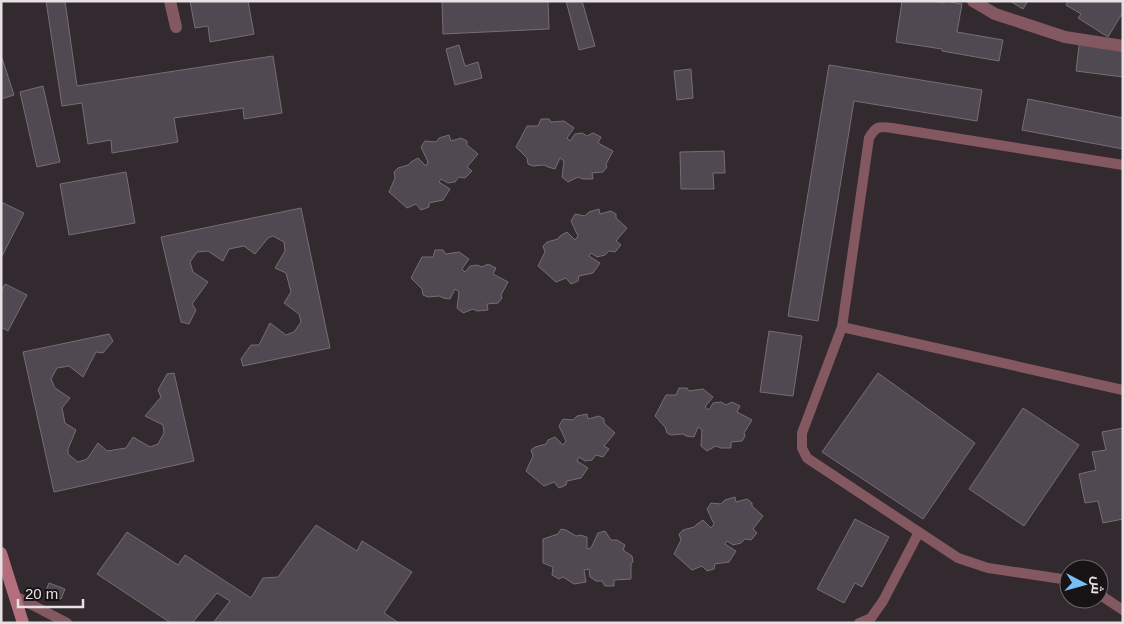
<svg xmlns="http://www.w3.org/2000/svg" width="1124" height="624" viewBox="0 0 1124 624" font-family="Helvetica,Cairo,sans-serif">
<rect width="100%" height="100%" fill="#332a2f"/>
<path fill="#514951" stroke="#766d75" d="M 46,1 L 65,1 L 77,86 L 273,56 L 282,113 L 244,119 L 243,108 L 174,118 L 178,142 L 112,153 L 111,140 L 88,144 L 82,103 L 62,106 Z
M 190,1 L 248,1 L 254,34 L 210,42 L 208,26 L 195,28 Z
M 442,1 L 548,1 L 549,29 L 443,34 Z
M 566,1 L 582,1 L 595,46 L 579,50 Z
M 902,1 L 932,1 L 944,3 L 945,1 L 962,4 L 957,32 L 1003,40 L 999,61 L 942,51 L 942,49 L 896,42 Z
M 1010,1 L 1028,1 L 1023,9 Z
M 1068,1 L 1123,1 L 1123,12 L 1108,37 L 1078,18 L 1081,14 L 1066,5 Z
M 1080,37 L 1123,42 L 1123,77 L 1076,71 Z
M 459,45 L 465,66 L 478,62 L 482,78 L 455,85 L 446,49 Z
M 1,55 L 14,95 L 1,99 Z
M 829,65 L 982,90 L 977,121 L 854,101 L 818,321 L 788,316 Z
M 691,69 L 693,98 L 677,100 L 674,71 Z
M 43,86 L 60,162 L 37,167 L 20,92 Z
M 1028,99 L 1123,118 L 1123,149 L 1022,130 Z
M 541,119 L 549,119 L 551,122 L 564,121 L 574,128 L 567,138 L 570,141 L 575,134 L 582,133 L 587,136 L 593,133 L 601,137 L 598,143 L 613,151 L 606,164 L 607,167 L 603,172 L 592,173 L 593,179 L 583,179 L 578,177 L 568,182 L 562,177 L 564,161 L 560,158 L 555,169 L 548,167 L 544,165 L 533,166 L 528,164 L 527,158 L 516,147 L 527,126 L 538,126 Z
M 449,135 L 451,141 L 461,138 L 467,141 L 467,145 L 478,154 L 467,167 L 472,171 L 465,178 L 459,177 L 455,182 L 448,183 L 441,179 L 439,182 L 450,189 L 443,200 L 429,203 L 429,207 L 421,210 L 416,204 L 407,208 L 389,192 L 395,178 L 394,172 L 398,168 L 408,165 L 411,162 L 418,158 L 426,166 L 428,162 L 421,147 L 425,141 L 436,142 L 439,138 Z
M 724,151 L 725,173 L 713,173 L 714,189 L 681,189 L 680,152 Z
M 126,172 L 135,223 L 69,235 L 60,184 Z
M 1,202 L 24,213 L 1,258 Z
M 301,208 L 330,348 L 243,366 L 241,359 L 251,345 L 259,345 L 270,323 L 286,335 L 294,332 L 301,322 L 299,314 L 284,303 L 291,292 L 286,273 L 275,268 L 285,251 L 284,242 L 273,236 L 268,238 L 255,254 L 244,246 L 229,249 L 223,261 L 208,251 L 197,252 L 190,262 L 193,272 L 208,282 L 192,304 L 196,310 L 189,324 L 181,322 L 161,237 Z
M 599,209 L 600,214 L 611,211 L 616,214 L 616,218 L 627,228 L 616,241 L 621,245 L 615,252 L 609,251 L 605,255 L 597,257 L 591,253 L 589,256 L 600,263 L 593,273 L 579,276 L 578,281 L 571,284 L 566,278 L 556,282 L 538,266 L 545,252 L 543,246 L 547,242 L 558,239 L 560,236 L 567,232 L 575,240 L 578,236 L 571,221 L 575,214 L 585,216 L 589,212 Z
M 435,250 L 443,250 L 446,254 L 459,252 L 469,259 L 462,269 L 465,272 L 470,266 L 477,265 L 482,267 L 488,264 L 496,268 L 493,274 L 508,282 L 501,295 L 502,298 L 498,303 L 487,304 L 488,310 L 477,311 L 473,309 L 463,313 L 457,308 L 459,292 L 455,289 L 450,299 L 443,298 L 439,296 L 428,297 L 423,295 L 422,289 L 411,278 L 422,257 L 433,257 Z
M 5,284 L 27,295 L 8,331 L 1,327 L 1,292 Z
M 769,331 L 802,336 L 793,396 L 760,392 Z
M 109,334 L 113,341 L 103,353 L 96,352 L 83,377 L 69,366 L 57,368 L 51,379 L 55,388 L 70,398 L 62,408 L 65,423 L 76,430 L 68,449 L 68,454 L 78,462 L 87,459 L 98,443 L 107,451 L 126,448 L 133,437 L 150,447 L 158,444 L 164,433 L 163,425 L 145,416 L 161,397 L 158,390 L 167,374 L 174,373 L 194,461 L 54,492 L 23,352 Z
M 878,373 L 975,443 L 923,519 L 822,452 Z
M 679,388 L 687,388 L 689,391 L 703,389 L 713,397 L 705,407 L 709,410 L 713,403 L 721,402 L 726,405 L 732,402 L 740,406 L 737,412 L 752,420 L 744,433 L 745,436 L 742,441 L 731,442 L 731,448 L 721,448 L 716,446 L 707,451 L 701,446 L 702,430 L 698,427 L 694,437 L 686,436 L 683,434 L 671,435 L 667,433 L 665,427 L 655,416 L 666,395 L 676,395 Z
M 1023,408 L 1079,445 L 1024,526 L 969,489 Z
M 587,414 L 588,419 L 599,416 L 604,419 L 604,423 L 615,433 L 604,446 L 609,449 L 603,457 L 596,455 L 592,460 L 585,461 L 579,457 L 577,461 L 588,468 L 581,478 L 567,481 L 566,485 L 559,488 L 554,482 L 544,486 L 526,471 L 533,456 L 531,450 L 535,447 L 546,444 L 548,440 L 555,437 L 563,445 L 566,441 L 559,426 L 563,419 L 573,420 L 577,416 Z
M 1123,428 L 1123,519 L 1103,523 L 1098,501 L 1085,503 L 1079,474 L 1096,470 L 1092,452 L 1106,450 L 1102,432 Z
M 735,497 L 736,502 L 747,499 L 752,503 L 752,506 L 763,516 L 753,529 L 757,533 L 751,540 L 745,539 L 741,543 L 733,545 L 727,541 L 725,544 L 736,551 L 729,562 L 715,564 L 714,569 L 707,571 L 702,566 L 692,570 L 674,554 L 681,540 L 679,534 L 683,530 L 694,527 L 697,524 L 703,520 L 711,528 L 714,524 L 707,509 L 711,503 L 721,504 L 725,500 Z
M 855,519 L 889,537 L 862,587 L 855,583 L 844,603 L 817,589 Z
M 316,525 L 357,551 L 362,541 L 412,572 L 384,613 L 399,623 L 213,623 L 230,601 L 217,593 L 192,623 L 171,623 L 97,574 L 127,532 L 178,565 L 185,555 L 251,598 L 263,578 L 278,577 Z
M 561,529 L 566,530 L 576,536 L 580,535 L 587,537 L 587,549 L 591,548 L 598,533 L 605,531 L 611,540 L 617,540 L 625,545 L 623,550 L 632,556 L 633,562 L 631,564 L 631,579 L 614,580 L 614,586 L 605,586 L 602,581 L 596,581 L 590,577 L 589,569 L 584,570 L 586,582 L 574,584 L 563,577 L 559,579 L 552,575 L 553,567 L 543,563 L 543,539 L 558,534 Z
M 49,583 L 65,589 L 61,599 L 45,593 Z"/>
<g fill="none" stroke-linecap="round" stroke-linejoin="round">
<path stroke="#845860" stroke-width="10" d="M 842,327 L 1123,390
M 1069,580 L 988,568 L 958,558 L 807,458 L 802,448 L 802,433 L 842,327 L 869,138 C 876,126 879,126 892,128 L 1123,165
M 1099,594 L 1123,610
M 15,596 L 67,623
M 859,623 L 871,618 L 883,601 L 919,532"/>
<path stroke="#845860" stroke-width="12" d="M 170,1 L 176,27
M 973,1 L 995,14 L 1065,37 L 1123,46"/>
<path stroke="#b36f7c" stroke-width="12" d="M 1,553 L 23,623"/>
</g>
<rect width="1124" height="624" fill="none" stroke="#e8e1e4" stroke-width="5"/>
<g transform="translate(1084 584) rotate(96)"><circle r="24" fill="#181416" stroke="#6b6668"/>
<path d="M0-4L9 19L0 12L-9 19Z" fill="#78bff7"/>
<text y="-8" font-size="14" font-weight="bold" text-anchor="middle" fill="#e8e1e4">ش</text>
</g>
<path d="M18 599v8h65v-8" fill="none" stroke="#e8e1e4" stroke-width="2.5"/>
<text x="25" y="599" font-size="15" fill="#e8e1e4" stroke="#181416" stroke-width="4" paint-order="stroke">20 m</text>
</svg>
